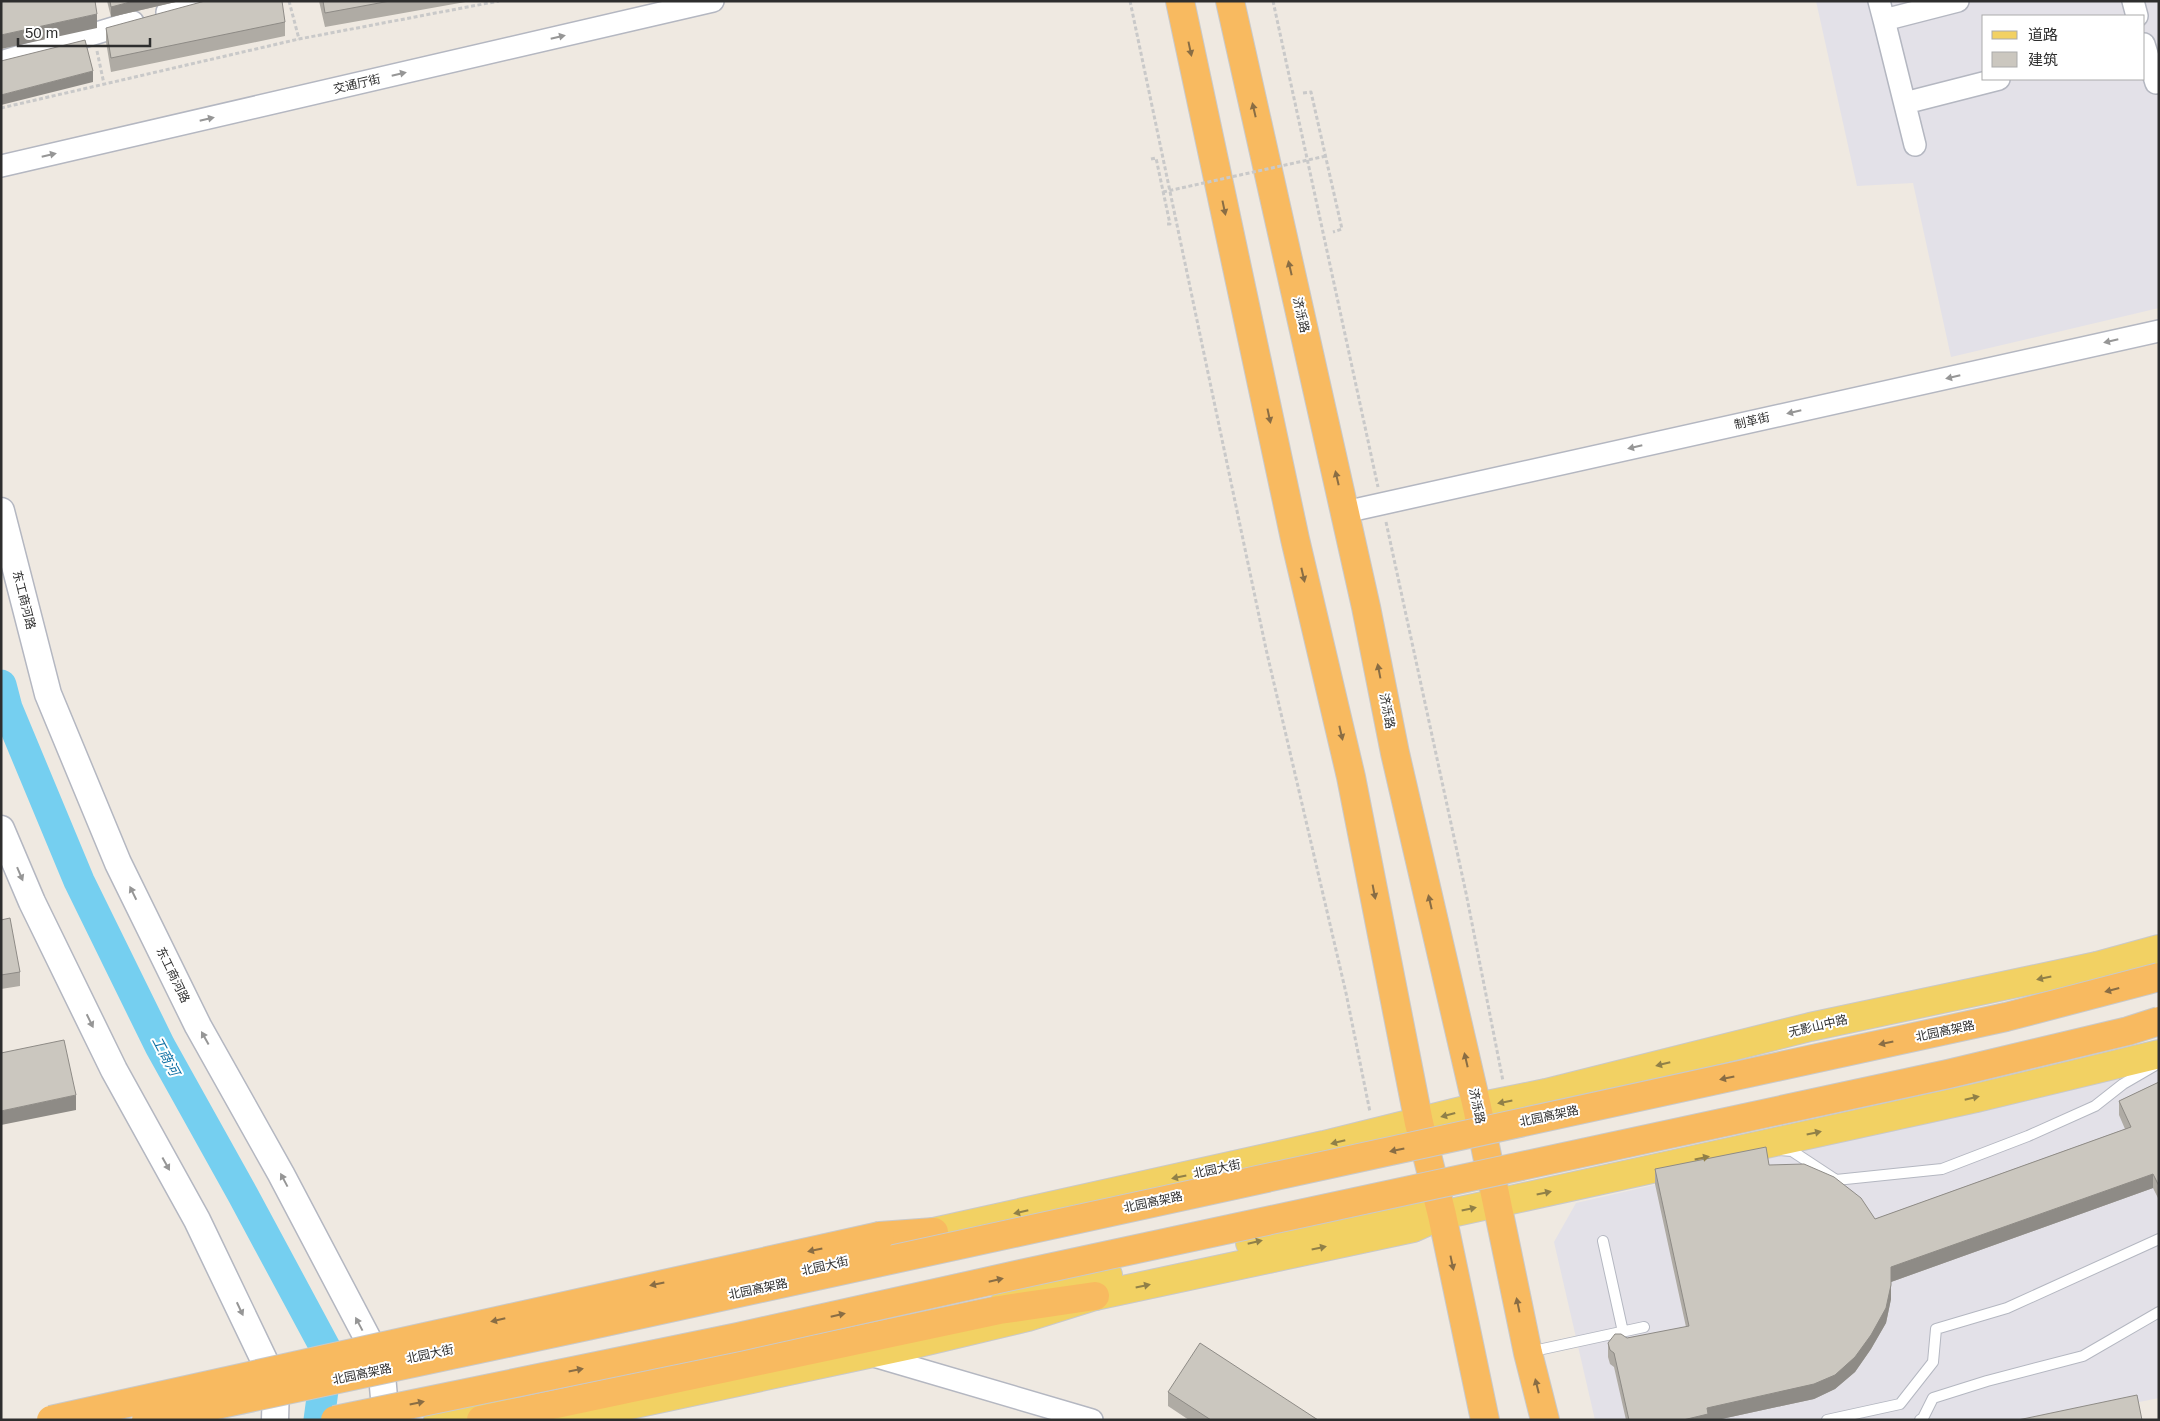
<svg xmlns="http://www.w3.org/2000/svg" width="2160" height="1421" viewBox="0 0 2160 1421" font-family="Helvetica,'Noto Sans SC',sans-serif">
<rect width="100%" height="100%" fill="#efe9e1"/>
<path fill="#e3e1e8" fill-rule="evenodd" d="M 1816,1 L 2159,1 L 2159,308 L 1951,357 L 1913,183 L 1857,186 ZM 1984,16 L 2144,16 L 2144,79 L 1984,79 Z
M 2159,1069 L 2159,1398 L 2050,1420 L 1595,1420 L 1554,1242 L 1576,1203 Z"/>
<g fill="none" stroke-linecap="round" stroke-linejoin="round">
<path stroke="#75cff0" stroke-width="31" d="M 1,685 L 7,708 L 79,881 L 160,1046 L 243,1195 L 328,1353 L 319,1420"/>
<defs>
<path id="service" d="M 1780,1150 L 1792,1151 L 1836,1180 L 1942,1169 L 2028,1136 L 2095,1106 L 2123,1084 L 2154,1066
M 1603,1241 L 1623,1332
M 1529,1352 L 1644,1327
M 1827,1420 L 1900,1404 L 1933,1362 L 1936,1329 L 2007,1308 L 2159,1239
M 1920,1420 L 1923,1418 L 1933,1398 L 1987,1381 L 2083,1356 L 2159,1312"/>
<path id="minor" d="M 1879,1 L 1884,20 L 1958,1
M 2133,1 L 2137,16
M 167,12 L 205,1
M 1884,20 L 1915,145
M 2144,44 L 2156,83
M 1,62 L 133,22
M 1905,103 L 1999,79
M 1,166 L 713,1
M 1345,512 L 2159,331
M 867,1354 L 1092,1420"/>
<path id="tertiary" d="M 1,511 L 48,694 L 118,863 L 198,1026 L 281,1174 L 381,1364 L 386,1420
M 1,829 L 32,902 L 114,1070 L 197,1220 L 276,1385 L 275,1420"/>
<path id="primary" d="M 912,1241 L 934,1232 L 1324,1145 L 1477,1107 L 1546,1093 L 1810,1027 L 2097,966 L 2159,949
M 1250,1243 L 1414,1207 L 1442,1215
M 1006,1298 L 1108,1275
M 438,1420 L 505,1406
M 560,1420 L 915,1344 L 1028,1317 L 1095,1296 L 1413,1228 L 1442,1215 L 1976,1098 L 2159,1054"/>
<path id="trunk" d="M 1180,1 L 1295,539 L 1351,777 L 1419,1123 L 1442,1215 L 1485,1420
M 1230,1 L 1366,607 L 1395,753 L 1477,1107 L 1528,1353 L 1545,1420
M 880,1236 L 934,1232
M 481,1420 L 999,1310 L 1095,1296"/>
</defs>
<use href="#service" stroke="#b4b7c1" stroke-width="12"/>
<use href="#minor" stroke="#b4b7c1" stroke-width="24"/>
<use href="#tertiary" stroke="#b4b7c1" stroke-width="29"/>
<use href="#primary" stroke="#c9c9c9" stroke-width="30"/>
<use href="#trunk" stroke="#c9c9c9" stroke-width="30"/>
<path stroke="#c9c9c9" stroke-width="3" stroke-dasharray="4 2.5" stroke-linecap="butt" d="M 289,1 L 299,39
M 1130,1 L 1266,649 L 1346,993 L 1370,1112
M 1273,1 L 1378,487
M 97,51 L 104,84
M 1303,93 L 1311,92 L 1342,229 L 1333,232
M 1,108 L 299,39 L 499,1
M 1151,159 L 1156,158 L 1170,224 L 1165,224
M 1386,522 L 1466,893 L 1503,1081"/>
<use href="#service" stroke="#fff" stroke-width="10"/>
<use href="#minor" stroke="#fff" stroke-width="21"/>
<use href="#tertiary" stroke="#fff" stroke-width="26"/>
<use href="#primary" stroke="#f2d163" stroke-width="28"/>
<use href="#trunk" stroke="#f8ba60" stroke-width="28"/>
<defs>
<path id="trunk-bridge" d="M 51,1420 L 880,1236
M 146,1420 L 587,1326 L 2006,1017 L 2159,977
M 335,1420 L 738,1337 L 1021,1274 L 1948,1074 L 2128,1031 L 2159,1021"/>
</defs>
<use href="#trunk-bridge" stroke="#c9c9c9" stroke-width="30" stroke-linecap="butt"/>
<path stroke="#c9c9c9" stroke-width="3" stroke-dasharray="4 2.5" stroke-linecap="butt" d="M 1163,192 L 1326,156"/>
<use href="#trunk-bridge" stroke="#f8ba60" stroke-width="28"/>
</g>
<path fill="#afaba4" d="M 107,1 L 180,1 L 111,17 Z
M 319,1 L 471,1 L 325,27 Z
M 285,22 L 285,36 L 111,72 L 106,42 L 106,28 Z
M 1,920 L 20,972 L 20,986 L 1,989 Z
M 2159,1082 L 2159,1200 L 2153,1188 L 1891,1282 L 1891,1299 L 1886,1323 L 1871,1349 L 1855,1372 L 1835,1389 L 1814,1399 L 1717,1420 L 1626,1420 L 1614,1367 L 1610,1364 L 1608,1357 L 1608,1343 L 1627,1338 L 1686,1327 L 1655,1184 L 1655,1169 L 1769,1165 L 1875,1219 L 2125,1129 L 2119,1115 L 2119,1101 Z
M 1168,1392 L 1318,1420 L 1189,1420 L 1168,1406 Z"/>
<path fill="#8e8b86" d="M 134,1 L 180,1 L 111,17 L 111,7 Z
M 97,14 L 97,28 L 1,49 L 1,35 Z
M 93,71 L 93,82 L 1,105 L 1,95 Z
M 76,1095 L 76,1110 L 1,1125 L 1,1111 Z
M 2153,1174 L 2153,1188 L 1891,1282 L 1891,1267 Z
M 1891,1285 L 1891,1299 L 1886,1323 L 1871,1349 L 1855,1372 L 1835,1389 L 1814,1399 L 1717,1420 L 1683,1420 L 1707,1408 Z"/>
<path fill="#cbc7bf" stroke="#8e8b86" d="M 1,1 L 95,1 L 97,14 L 1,35 Z
M 110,1 L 134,1 L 111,7 Z
M 205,1 L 282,1 L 285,22 L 111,58 L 106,28 Z
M 323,1 L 390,1 L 325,13 Z
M 85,40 L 93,71 L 1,95 L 1,61 Z
M 10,918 L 20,972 L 1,975 L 1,920 Z
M 64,1040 L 76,1095 L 1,1111 L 1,1053 Z
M 2159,1082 L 2159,1186 L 2153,1174 L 1891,1267 L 1891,1285 L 1886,1308 L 1871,1335 L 1855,1357 L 1835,1375 L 1814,1384 L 1707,1408 L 1708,1414 L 1683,1420 L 1629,1420 L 1614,1353 L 1610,1350 L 1608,1343 L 1615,1334 L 1621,1334 L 1627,1338 L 1689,1326 L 1655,1169 L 1766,1147 L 1769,1165 L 1804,1164 L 1834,1177 L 1861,1198 L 1875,1219 L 2131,1127 L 2119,1101 Z
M 1200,1343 L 1318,1420 L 1211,1420 L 1168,1392 Z
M 2137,1395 L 2142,1420 L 2018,1420 Z"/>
<defs><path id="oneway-solid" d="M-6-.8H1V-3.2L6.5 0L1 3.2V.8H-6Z" transform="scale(1.25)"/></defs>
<g fill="#969696">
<use href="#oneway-solid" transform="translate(558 37) rotate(-13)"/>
<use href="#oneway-solid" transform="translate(399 74) rotate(-13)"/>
<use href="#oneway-solid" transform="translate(207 119) rotate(-13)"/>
<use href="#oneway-solid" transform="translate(49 155) rotate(-13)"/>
<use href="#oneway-solid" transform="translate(2111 341) rotate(167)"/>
<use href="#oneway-solid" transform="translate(1953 377) rotate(167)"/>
<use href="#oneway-solid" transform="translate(1794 412) rotate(167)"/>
<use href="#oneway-solid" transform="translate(1635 447) rotate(167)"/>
<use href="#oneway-solid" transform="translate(20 874) rotate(67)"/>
<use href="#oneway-solid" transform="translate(133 893) rotate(-116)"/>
<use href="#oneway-solid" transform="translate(90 1021) rotate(64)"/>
<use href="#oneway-solid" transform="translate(205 1038) rotate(-119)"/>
<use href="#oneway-solid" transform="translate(166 1164) rotate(61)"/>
<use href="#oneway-solid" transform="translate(284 1180) rotate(-118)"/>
<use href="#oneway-solid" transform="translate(240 1309) rotate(65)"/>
<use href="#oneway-solid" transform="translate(359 1324) rotate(-118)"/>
</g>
<g fill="#896d44">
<use href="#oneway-solid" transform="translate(1190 49) rotate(78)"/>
<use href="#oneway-solid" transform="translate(1254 110) rotate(-103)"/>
<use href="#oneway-solid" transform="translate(1224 208) rotate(78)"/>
<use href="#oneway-solid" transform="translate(1290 268) rotate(-103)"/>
<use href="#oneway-solid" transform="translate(1269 416) rotate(78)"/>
<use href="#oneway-solid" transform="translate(1337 478) rotate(-103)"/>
<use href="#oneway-solid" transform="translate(1303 575) rotate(77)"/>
<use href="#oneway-solid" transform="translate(1379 671) rotate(-101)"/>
<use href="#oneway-solid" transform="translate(1341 733) rotate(77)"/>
<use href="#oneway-solid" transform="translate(1374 892) rotate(79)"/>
<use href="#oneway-solid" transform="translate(1430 902) rotate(-103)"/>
<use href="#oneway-solid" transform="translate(2112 990) rotate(165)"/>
<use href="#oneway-solid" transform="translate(1886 1043) rotate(168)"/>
<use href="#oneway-solid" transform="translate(1466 1060) rotate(-103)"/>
<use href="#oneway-solid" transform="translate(1727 1078) rotate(168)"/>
<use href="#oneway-solid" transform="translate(1397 1150) rotate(168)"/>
<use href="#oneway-solid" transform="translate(815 1250) rotate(168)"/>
<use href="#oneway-solid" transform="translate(1452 1263) rotate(78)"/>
<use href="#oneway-solid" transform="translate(996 1280) rotate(-13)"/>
<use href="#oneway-solid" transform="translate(657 1284) rotate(168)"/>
<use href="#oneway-solid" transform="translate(1518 1305) rotate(-102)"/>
<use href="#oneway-solid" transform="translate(838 1315) rotate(-13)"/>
<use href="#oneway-solid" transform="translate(498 1320) rotate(167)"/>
<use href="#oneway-solid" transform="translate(576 1370) rotate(-11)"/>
<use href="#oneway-solid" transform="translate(1537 1386) rotate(-104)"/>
<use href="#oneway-solid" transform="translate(417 1403) rotate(-12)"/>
</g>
<g fill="#908048">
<use href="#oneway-solid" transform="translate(2044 978) rotate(168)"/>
<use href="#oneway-solid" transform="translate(1663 1064) rotate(166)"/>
<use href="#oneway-solid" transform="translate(1972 1098) rotate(-13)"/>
<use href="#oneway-solid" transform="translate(1505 1102) rotate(169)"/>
<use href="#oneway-solid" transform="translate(1448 1115) rotate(165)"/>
<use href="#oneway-solid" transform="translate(1814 1133) rotate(-12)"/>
<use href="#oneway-solid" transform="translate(1338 1142) rotate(166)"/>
<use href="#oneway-solid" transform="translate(1702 1158) rotate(-12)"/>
<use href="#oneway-solid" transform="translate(1179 1177) rotate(168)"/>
<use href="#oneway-solid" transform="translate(1544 1193) rotate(-12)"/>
<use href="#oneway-solid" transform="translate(1469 1209) rotate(-12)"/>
<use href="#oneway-solid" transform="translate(1021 1212) rotate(167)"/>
<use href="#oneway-solid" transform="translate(1255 1242) rotate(-13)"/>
<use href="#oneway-solid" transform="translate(1319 1248) rotate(-12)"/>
<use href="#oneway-solid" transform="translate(1143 1286) rotate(-12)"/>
</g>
<g text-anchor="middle" stroke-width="4" stroke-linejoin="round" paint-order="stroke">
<g font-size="12" fill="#2e2e2e" stroke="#fff">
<text transform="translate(357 84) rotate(-13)" y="4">交通厅街</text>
<text transform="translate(1301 315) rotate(77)" y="4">济泺路</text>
<text transform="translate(1752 421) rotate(-13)" y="4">制革街</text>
<text transform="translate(24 600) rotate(76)" y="4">东工商河路</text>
<text transform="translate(1387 711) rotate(79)" y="4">济泺路</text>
<text transform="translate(173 975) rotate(64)" y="4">东工商河路</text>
<text transform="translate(1818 1026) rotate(-13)" y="4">无影山中路</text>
<text transform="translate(1945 1031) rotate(-12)" y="4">北园高架路</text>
<text transform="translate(1477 1106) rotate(78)" y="4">济泺路</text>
<text transform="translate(1549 1116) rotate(-12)" y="4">北园高架路</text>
<text transform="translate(1217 1169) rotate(-12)" y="4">北园大街</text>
<text transform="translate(1153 1202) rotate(-12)" y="4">北园高架路</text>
<text transform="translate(825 1266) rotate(-13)" y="4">北园大街</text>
<text transform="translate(758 1289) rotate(-12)" y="4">北园高架路</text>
<text transform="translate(430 1354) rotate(-12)" y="4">北园大街</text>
<text transform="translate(362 1374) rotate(-12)" y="4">北园高架路</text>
</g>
<g font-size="14" font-style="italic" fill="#0d6fa3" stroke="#fff">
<text transform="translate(166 1056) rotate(62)" y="5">工商河</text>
</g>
</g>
<rect width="2160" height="1421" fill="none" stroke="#2e2e2e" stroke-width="5"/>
<rect x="1982" y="15" width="162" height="65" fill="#ffffff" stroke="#ababab"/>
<rect x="1992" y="31" width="25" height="8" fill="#f2d163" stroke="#ababab"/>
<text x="2028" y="40" font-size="15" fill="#2e2e2e">道路</text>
<rect x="1992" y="52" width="25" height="15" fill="#cbc7bf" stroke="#ababab"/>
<text x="2028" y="65" font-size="15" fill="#2e2e2e">建筑</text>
<path d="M18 38v8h132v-8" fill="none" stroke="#2e2e2e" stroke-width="2.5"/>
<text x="25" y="38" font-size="15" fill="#2e2e2e" stroke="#ffffff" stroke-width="4" paint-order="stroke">50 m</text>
</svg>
